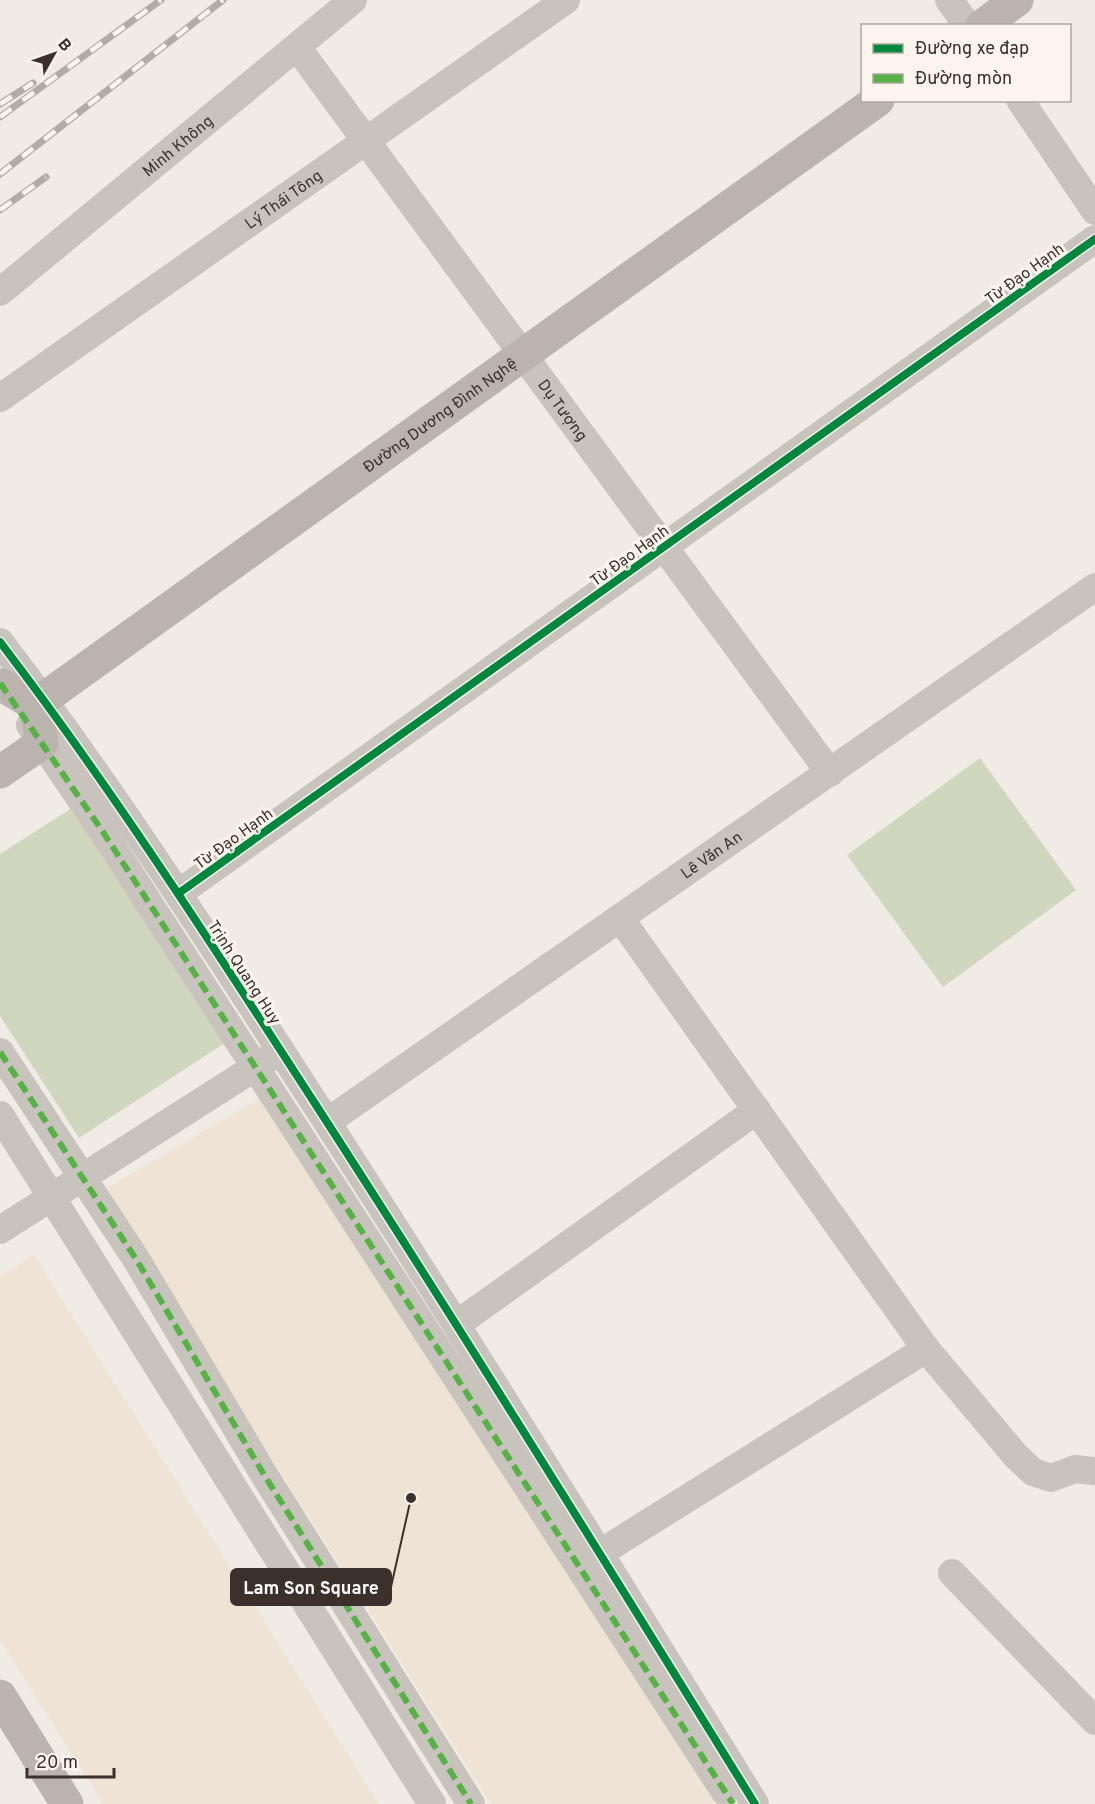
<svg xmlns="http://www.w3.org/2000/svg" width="1095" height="1804" viewBox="0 0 1095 1804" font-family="Overpass,sans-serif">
<rect width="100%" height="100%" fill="#f0ebe5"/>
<path fill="#d1d6bf" d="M 980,758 L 1076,890 L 943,987 L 847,855 Z
M 75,806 L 228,1041 L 79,1138 L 0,1016 L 0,854 Z"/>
<path fill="#eee3d5" d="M 263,1096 L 724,1804 L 491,1804 L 102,1191 Z
M 34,1255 L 379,1804 L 103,1804 L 0,1640 L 0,1276 Z"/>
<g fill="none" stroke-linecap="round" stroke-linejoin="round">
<g stroke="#c9c3be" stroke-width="28">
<path d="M 949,0 L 968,26"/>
<path id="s1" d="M 297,47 L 830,773"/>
<path d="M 1020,100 L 1095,211"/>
<path id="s2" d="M 0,292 L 353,0"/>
<path id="s3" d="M 0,398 L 566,0"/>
<path d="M 0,642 C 113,790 213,946 314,1102 C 464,1334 610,1569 755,1804"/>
<path d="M 30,725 L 101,829 L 725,1792"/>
<path d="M 179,893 L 1095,239"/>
<path d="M 620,918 L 926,1349 L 1016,1456 L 1033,1472 L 1051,1478 L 1075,1469 L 1093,1471"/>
<path d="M 0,1052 L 136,1259 L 263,1473 L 471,1804"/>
<path d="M 0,1115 L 432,1804"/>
<path id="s4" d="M 327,1122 L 1095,587"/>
<path d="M 0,1230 L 271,1057"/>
<path d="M 457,1324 L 757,1110"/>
<path d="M 600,1553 L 926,1349"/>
<path d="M 952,1573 L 1095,1721"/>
</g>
<g stroke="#bab3ae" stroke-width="33">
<path d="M 982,26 L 1017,0"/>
<path d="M 0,686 L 2,685 L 35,705"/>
<path id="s5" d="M 35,705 L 878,100"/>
<path d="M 0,772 L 42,743 L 35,705"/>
<path d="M 0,1696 L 67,1804"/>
</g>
<defs>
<path id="rail" d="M 0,104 L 33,83
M 0,117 L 161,0
M 0,174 L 223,0
M 0,210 L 46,177"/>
</defs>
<use href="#rail" stroke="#b1aca8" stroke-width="7"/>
<use href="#rail" stroke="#fbf5ee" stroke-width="4.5" stroke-dasharray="14" stroke-linecap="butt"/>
<path stroke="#57b246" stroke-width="6" stroke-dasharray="12 6" stroke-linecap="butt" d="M 0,683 L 101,829 L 733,1804
M 0,1052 L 136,1259 L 263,1473 L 471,1804"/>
<defs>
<path id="cycleway" d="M 0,642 C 113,790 213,946 314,1102 C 464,1334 610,1569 755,1804
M 179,893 L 1095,239"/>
</defs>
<use href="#cycleway" stroke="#fbf5ee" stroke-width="11"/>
<use href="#cycleway" stroke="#00873e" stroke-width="8"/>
</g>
<g text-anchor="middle" stroke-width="6" stroke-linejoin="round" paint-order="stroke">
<g font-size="16" fill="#3b302b" stroke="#fbf5ee">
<text dy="6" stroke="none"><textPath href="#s2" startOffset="230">Minh Không</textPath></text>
<text dy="6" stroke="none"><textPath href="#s3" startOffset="346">Lý Thái Tông</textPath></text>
<text transform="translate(1024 273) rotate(-36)" y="6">Từ Đạo Hạnh</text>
<text dy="6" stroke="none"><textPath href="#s1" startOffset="450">Dụ Tượng</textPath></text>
<text dy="6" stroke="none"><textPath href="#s5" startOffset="498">Đường Dương Đình Nghệ</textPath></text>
<text transform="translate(629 555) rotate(-36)" y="6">Từ Đạo Hạnh</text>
<text transform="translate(233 838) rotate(-36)" y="6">Từ Đạo Hạnh</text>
<text dy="6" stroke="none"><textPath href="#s4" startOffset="468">Lê Văn An</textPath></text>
<text transform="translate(245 972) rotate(57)" y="6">Trịnh Quang Huy</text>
</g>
</g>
<path fill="none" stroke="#3b302b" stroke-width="2" d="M411 1498L391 1587"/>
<circle fill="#3b302b" stroke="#fbf5ee" stroke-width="2" cx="411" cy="1498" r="6"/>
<rect fill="#3b302b" stroke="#3b302b" stroke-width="2" x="231" y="1569" width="160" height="36" rx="6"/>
<g font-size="18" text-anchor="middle" font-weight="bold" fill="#fff">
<text x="311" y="1594">Lam Son Square</text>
</g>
<rect x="861" y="24" width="210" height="78" fill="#fbf5ee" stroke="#aea6a0" stroke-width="1.5"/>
<rect x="873" y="44" width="30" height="9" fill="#00873e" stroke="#aea6a0" stroke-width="1.5"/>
<text x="915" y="54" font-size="18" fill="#3b302b">Đường xe đạp</text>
<rect x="873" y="74" width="30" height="9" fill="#57b246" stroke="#aea6a0" stroke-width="1.5"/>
<text x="915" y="84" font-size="18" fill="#3b302b">Đường mòn</text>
<g transform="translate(54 54) rotate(50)" stroke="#fbf5ee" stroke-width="4.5" paint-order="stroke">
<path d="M0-4.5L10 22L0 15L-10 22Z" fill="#3b302b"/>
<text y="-9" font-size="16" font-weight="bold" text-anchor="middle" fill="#3b302b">B</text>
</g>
<path d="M27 1768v9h87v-9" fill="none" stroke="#3b302b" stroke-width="3"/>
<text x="36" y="1768" font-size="18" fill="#3b302b" stroke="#fbf5ee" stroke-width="4.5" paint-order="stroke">20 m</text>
</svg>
